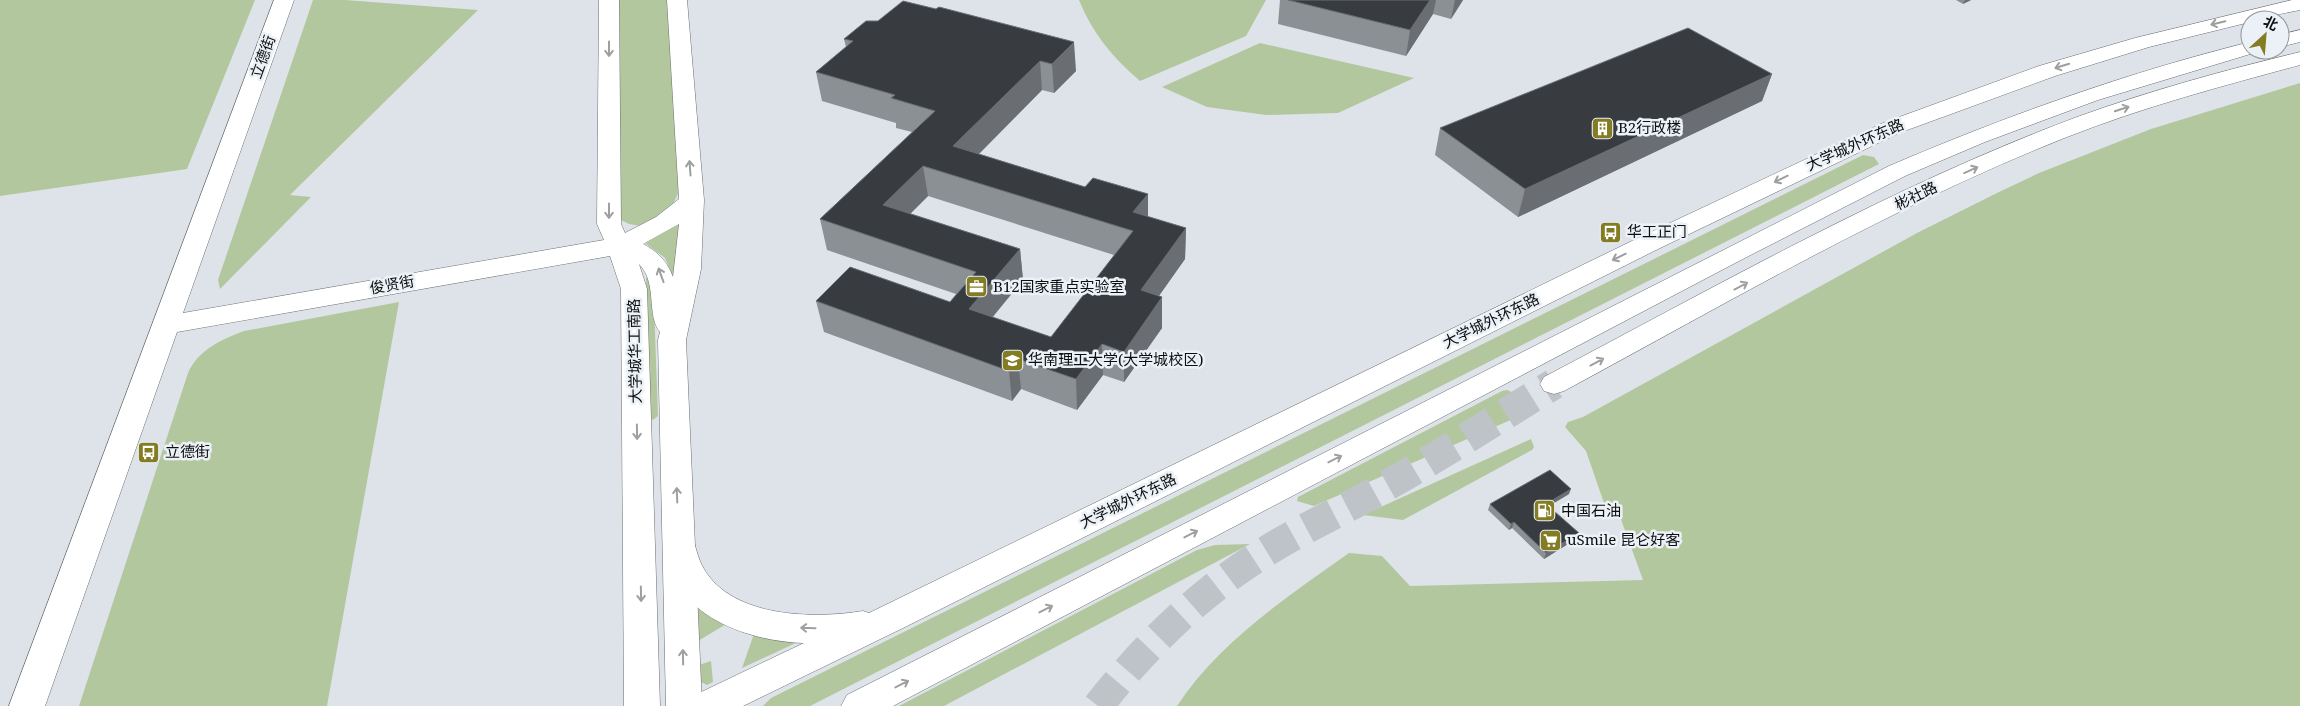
<svg xmlns="http://www.w3.org/2000/svg" width="2300" height="706" viewBox="0 0 2300 706" font-family="'Noto Serif','Noto Sans SC',serif">
<rect width="100%" height="100%" fill="#dee3e9"/>
<path fill="#b3c79f" d="M 0,0 L 255,0 L 187,169 L 0,196 Z
M 313,0 L 345,0 L 478,10 L 290,195 L 311,197 L 220,289 L 218,280 Z
M 615,0 L 670,0 L 680,189 L 671,209 L 641,226 L 629,224 L 619,219 Z
M 1079,0 L 1266,0 L 1246,36 L 1140,81 C 1113,58 1092,33 1079,0 Z
M 1260,43 L 1414,78 L 1338,113 L 1266,115 L 1207,107 L 1162,87 Z
M 2300,83 L 2300,706 L 1177,706 C 1220,641 1287,597 1349,553 L 1382,556 L 1410,586 L 1643,580 L 1615,503 L 1604,503 L 1586,451 L 1565,427 L 1568,422 L 1583,417 L 1917,233 L 1999,192 L 2039,173 L 2151,129 Z
M 1863,155 L 1874,157 L 1879,164 L 810,706 L 763,706 L 771,698 Z
M 681,221 L 674,279 L 665,258 L 645,243 Z
M 649,276 L 653,277 L 658,416 L 653,420 L 650,417 L 646,278 Z
M 399,302 L 327,706 L 79,706 L 188,373 C 198,350 222,339 244,331 Z
M 1502,391 L 1507,390 L 1514,393 L 1522,415 L 1314,506 L 1297,501 L 1298,497 Z
M 1531,439 L 1534,447 L 1532,450 L 1403,520 L 1363,515 Z
M 1250,544 L 944,706 L 899,706 L 1197,550 L 1215,545 Z
M 699,603 L 728,623 L 698,641 L 696,607 Z
M 755,631 L 798,642 L 742,668 Z
M 711,661 L 713,682 L 707,685 L 701,682 L 699,665 Z"/>
<g fill="none" stroke-linecap="round" stroke-linejoin="round">
<path stroke="#bec3c8" stroke-width="31" stroke-dasharray="31 15" stroke-linecap="butt" d="M 1098,706 C 1147,644 1202,590 1270,549 C 1307,526 1348,508 1386,486 C 1443,454 1498,418 1554,384"/>
<defs>
<path id="secondary" d="M 274,0 L 294,0 L 183,313 L 604,240 L 597,224 L 599,0 L 619,0 L 621,224 L 625,233 L 656,217 L 679,199 L 667,0 L 687,0 L 704,200 L 701,269 L 686,340 L 702,706 L 666,706 L 658,340 L 660,332 C 646,315 658,283 639,264 L 647,289 L 660,706 L 624,706 L 621,289 L 610,256 L 177,332 L 45,706 L 9,706 ZM 679,224 L 673,277 C 667,261 657,251 643,244 Z"/>
<path id="primary" d="M 2292,0 L 2300,0 L 2300,10 L 2250,20 L 2250,22 L 2149,47 L 2055,76 L 1899,133 L 1654,251 L 903,628 L 743,706 L 689,706 L 695,695 L 804,643 C 762,642 705,626 681,589 C 672,574 667,558 663,542 L 668,533 L 679,529 L 690,533 C 696,544 697,558 704,569 C 733,618 814,619 863,611 L 869,613 L 1636,239 L 1883,123 L 2039,66 L 2135,38 Z
M 2300,30 L 2300,42 L 2280,47 L 2280,35 Z
M 2250,42 L 2250,50 L 2259,50 L 2257,52 L 2098,100 L 1985,142 L 1905,176 L 1739,261 L 893,706 L 841,706 L 847,695 L 1889,166 C 2006,116 2126,73 2250,42 Z
M 2300,52 L 2300,65 C 2222,86 2143,107 2067,137 C 1892,206 1729,302 1564,391 L 1554,394 L 1544,391 L 1540,384 L 1544,377 C 1719,285 1892,186 2077,117 C 2149,91 2225,70 2300,52 Z"/>
</defs>
<use href="#secondary" stroke="#6a6f73" stroke-width="1"/>
<use href="#primary" stroke="#6a6f73" stroke-width="1"/>
<use href="#secondary" fill="#fff" fill-rule="evenodd"/>
<use href="#primary" fill="#fff" fill-rule="evenodd"/>
</g>
<path fill="#8b9094" fill-rule="evenodd" d="M 1280,0 L 1463,0 L 1451,19 L 1433,14 L 1406,56 L 1278,24 Z
M 1956,0 L 1971,0 L 1963,4 Z
M 903,1 L 1076,71 L 1054,93 L 1042,90 L 979,154 L 1085,187 L 1148,194 L 1148,217 L 1186,228 L 1185,259 L 1159,296 L 1162,297 L 1162,328 L 1124,382 L 1103,375 L 1077,410 L 1021,389 L 1012,401 L 824,332 L 816,301 L 950,302 L 956,294 L 827,250 L 820,219 L 912,132 L 896,128 L 896,123 L 822,101 L 816,72 L 846,47 L 844,39 L 878,21 ZM 928,196 L 1114,255 L 1051,337 L 992,317 L 1023,280 L 1020,249 L 910,214 Z
M 1772,74 L 1762,101 L 1518,217 L 1435,155 L 1440,128 Z
M 1569,494 L 1549,506 L 1576,539 L 1544,559 L 1512,528 L 1509,530 L 1488,510 L 1490,504 Z"/>
<path fill="#6a6e73" d="M 1430,0 L 1436,0 L 1433,14 L 1406,56 L 1410,30 Z
M 1455,0 L 1463,0 L 1451,19 Z
M 1965,0 L 1971,0 L 1963,4 Z
M 1074,42 L 1076,71 L 1054,93 L 1052,64 Z
M 1040,61 L 1042,90 L 957,176 L 953,146 Z
M 1772,74 L 1762,101 L 1518,217 L 1525,189 Z
M 923,166 L 928,196 L 889,235 L 883,205 Z
M 1148,194 L 1148,225 L 1133,212 Z
M 1186,228 L 1185,259 L 1141,321 L 1141,290 Z
M 1020,249 L 1023,280 L 974,340 L 969,309 Z
M 1162,297 L 1162,328 L 1124,382 L 1124,352 Z
M 1102,344 L 1103,375 L 1077,410 L 1076,379 Z
M 1018,359 L 1021,389 L 1012,401 L 1009,371 Z
M 1571,489 L 1569,494 L 1544,509 L 1546,504 Z
M 1514,522 L 1512,528 L 1509,530 L 1511,524 Z
M 1579,533 L 1576,539 L 1544,559 L 1546,553 Z"/>
<path fill="#383c40" stroke="#6a6e73" fill-rule="evenodd" d="M 1288,0 L 1430,0 L 1410,30 Z
M 903,1 L 936,9 L 939,7 L 1074,42 L 1052,64 L 1040,61 L 953,146 L 1085,187 L 1093,178 L 1148,194 L 1133,212 L 1186,228 L 1141,290 L 1162,297 L 1124,352 L 1102,344 L 1076,379 L 1018,359 L 1009,371 L 816,301 L 850,267 L 950,302 L 976,272 L 820,219 L 935,111 L 891,98 L 895,95 L 816,72 L 853,41 L 844,39 L 866,21 L 878,21 ZM 923,166 L 1133,231 L 1051,337 L 969,309 L 1020,249 L 883,205 Z
M 1688,28 L 1772,74 L 1525,189 L 1440,128 Z
M 1550,470 L 1571,489 L 1546,504 L 1579,533 L 1546,553 L 1514,522 L 1511,524 L 1490,504 Z"/>
<defs><path id="oneway-shaft" d="M-6 0H5M1.5-3L5.5 0L1.5 3" fill="none" stroke-width="1.6" stroke-linecap="round" stroke-linejoin="round" transform="scale(1.25)"/></defs>
<g stroke="#9e9f9f">
<use href="#oneway-shaft" transform="translate(2218 23) rotate(167)"/>
<use href="#oneway-shaft" transform="translate(609 49) rotate(90)"/>
<use href="#oneway-shaft" transform="translate(2062 66) rotate(163)"/>
<use href="#oneway-shaft" transform="translate(2122 109) rotate(-18)"/>
<use href="#oneway-shaft" transform="translate(690 168) rotate(-94)"/>
<use href="#oneway-shaft" transform="translate(1971 170) rotate(-24)"/>
<use href="#oneway-shaft" transform="translate(1781 179) rotate(154)"/>
<use href="#oneway-shaft" transform="translate(609 211) rotate(90)"/>
<use href="#oneway-shaft" transform="translate(1619 257) rotate(154)"/>
<use href="#oneway-shaft" transform="translate(661 275) rotate(-110)"/>
<use href="#oneway-shaft" transform="translate(1741 286) rotate(-28)"/>
<use href="#oneway-shaft" transform="translate(1597 362) rotate(-28)"/>
<use href="#oneway-shaft" transform="translate(637 432) rotate(89)"/>
<use href="#oneway-shaft" transform="translate(1335 459) rotate(-27)"/>
<use href="#oneway-shaft" transform="translate(677 495) rotate(-92)"/>
<use href="#oneway-shaft" transform="translate(1191 534) rotate(-27)"/>
<use href="#oneway-shaft" transform="translate(641 594) rotate(89)"/>
<use href="#oneway-shaft" transform="translate(1046 609) rotate(-27)"/>
<use href="#oneway-shaft" transform="translate(808 628) rotate(-178)"/>
<use href="#oneway-shaft" transform="translate(683 657) rotate(-91)"/>
<use href="#oneway-shaft" transform="translate(902 684) rotate(-27)"/>
</g>
<defs>
<symbol id="building-square" viewBox="-11 -11 22 22"><rect x="-9" y="-9" width="18" height="18" rx="4" fill="#837c22" stroke="#ebf1f6"/><path d="M-4-6H4V6H1V3H-1V6H-4ZM-2.5-4.3h1.7v1.8h-1.7ZM.8-4.3h1.7v1.8H.8ZM-2.5-1h1.7V.8h-1.7ZM.8-1h1.7V.8H.8Z" fill="#fff"/></symbol>
<symbol id="bus-square" viewBox="-11 -11 22 22"><rect x="-9" y="-9" width="18" height="18" rx="4" fill="#837c22" stroke="#ebf1f6"/><path d="M-5-6H5V4H4V6H2V4H-2V6H-4V4H-5ZM-3.5-4V0h7V-4ZM-3.5 1.2v1.5H-2V1.2ZM2 1.2v1.5H3.5V1.2Z" fill="#fff"/></symbol>
<symbol id="office-square" viewBox="-11 -11 22 22"><rect x="-9" y="-9" width="18" height="18" rx="4" fill="#837c22" stroke="#ebf1f6"/><path d="M-6-3h4V-5.5h4V-3h4V5H-6ZM-1-4.5V-3h2v-1.5ZM-6 0V1H6V0Z" fill="#fff"/></symbol>
<symbol id="university-square" viewBox="-11 -11 22 22"><rect x="-9" y="-9" width="18" height="18" rx="4" fill="#837c22" stroke="#ebf1f6"/><path d="M0-5L7-2L0 1L-7-2ZM-4 1L0 2.5L4 1V4Q0 6-4 4Z" fill="#fff"/></symbol>
<symbol id="fuel-square" viewBox="-11 -11 22 22"><rect x="-9" y="-9" width="18" height="18" rx="4" fill="#837c22" stroke="#ebf1f6"/><path d="M-5.5-6h7V0h2V4h1.3V-2.5L3-4.5l.8-.8L6-3V5H2.5V1h-1V6h-7ZM-4.2-4.7v3.2H.2V-4.7Z" fill="#fff"/></symbol>
<symbol id="supermarket-square" viewBox="-11 -11 22 22"><rect x="-9" y="-9" width="18" height="18" rx="4" fill="#837c22" stroke="#ebf1f6"/><path d="M-6-5.5h2.5l.6 2H6L4.5 2H-2.5L-4.4-4H-6ZM-1.5 3.2a1.3 1.3 0 1 0 .1 0ZM3 3.2a1.3 1.3 0 1 0 .1 0Z" fill="#fff"/></symbol>
</defs>
<g fill-rule="evenodd">
<use href="#building-square" x="1590" y="116" width="25" height="25"/>
<use href="#bus-square" x="1598" y="220" width="25" height="25"/>
<use href="#office-square" x="964" y="274" width="25" height="25"/>
<use href="#university-square" x="1000" y="348" width="25" height="25"/>
<use href="#bus-square" x="136" y="440" width="25" height="25"/>
<use href="#fuel-square" x="1532" y="498" width="25" height="25"/>
<use href="#supermarket-square" x="1538" y="528" width="25" height="25"/>
</g>
<g text-anchor="middle" stroke-width="5" stroke-linejoin="round" paint-order="stroke">
<g font-size="15" fill="#0c0e0f" stroke="#ebf1f6">
<text transform="translate(263 57) rotate(-70)" y="5">立德街</text>
<text transform="translate(1855 145) rotate(-24)" y="5">大学城外环东路</text>
<text transform="translate(1916 196) rotate(-26)" y="5">彬社路</text>
<text transform="translate(392 285) rotate(-10)" y="5">俊贤街</text>
<text transform="translate(1491 321) rotate(-26)" y="5">大学城外环东路</text>
<text transform="translate(635 351) rotate(-91)" y="5">大学城华工南路</text>
<text transform="translate(1128 501) rotate(-26)" y="5">大学城外环东路</text>
</g>
<g font-size="15" fill="#0c0e0f" stroke="#ebf1f6" text-anchor="start">
<text x="1618" y="133">B2行政楼</text>
<text x="1627" y="237">华工正门</text>
<text x="993" y="292">B12国家重点实验室</text>
<text x="1028" y="365">华南理工大学(大学城校区)</text>
<text x="165" y="457">立德街</text>
<text x="1561" y="516">中国石油</text>
<text x="1567" y="545">uSmile 昆仑好客</text>
</g>
</g>
<g transform="translate(2265 35) rotate(26)"><circle r="24" fill="#ebf1f6" stroke="#92969a"/>
<path d="M0-4L9 19L0 12L-9 19Z" fill="#837c22"/>
<text y="-8" font-size="14" font-weight="bold" text-anchor="middle" fill="#0c0e0f">北</text>
</g>
</svg>
